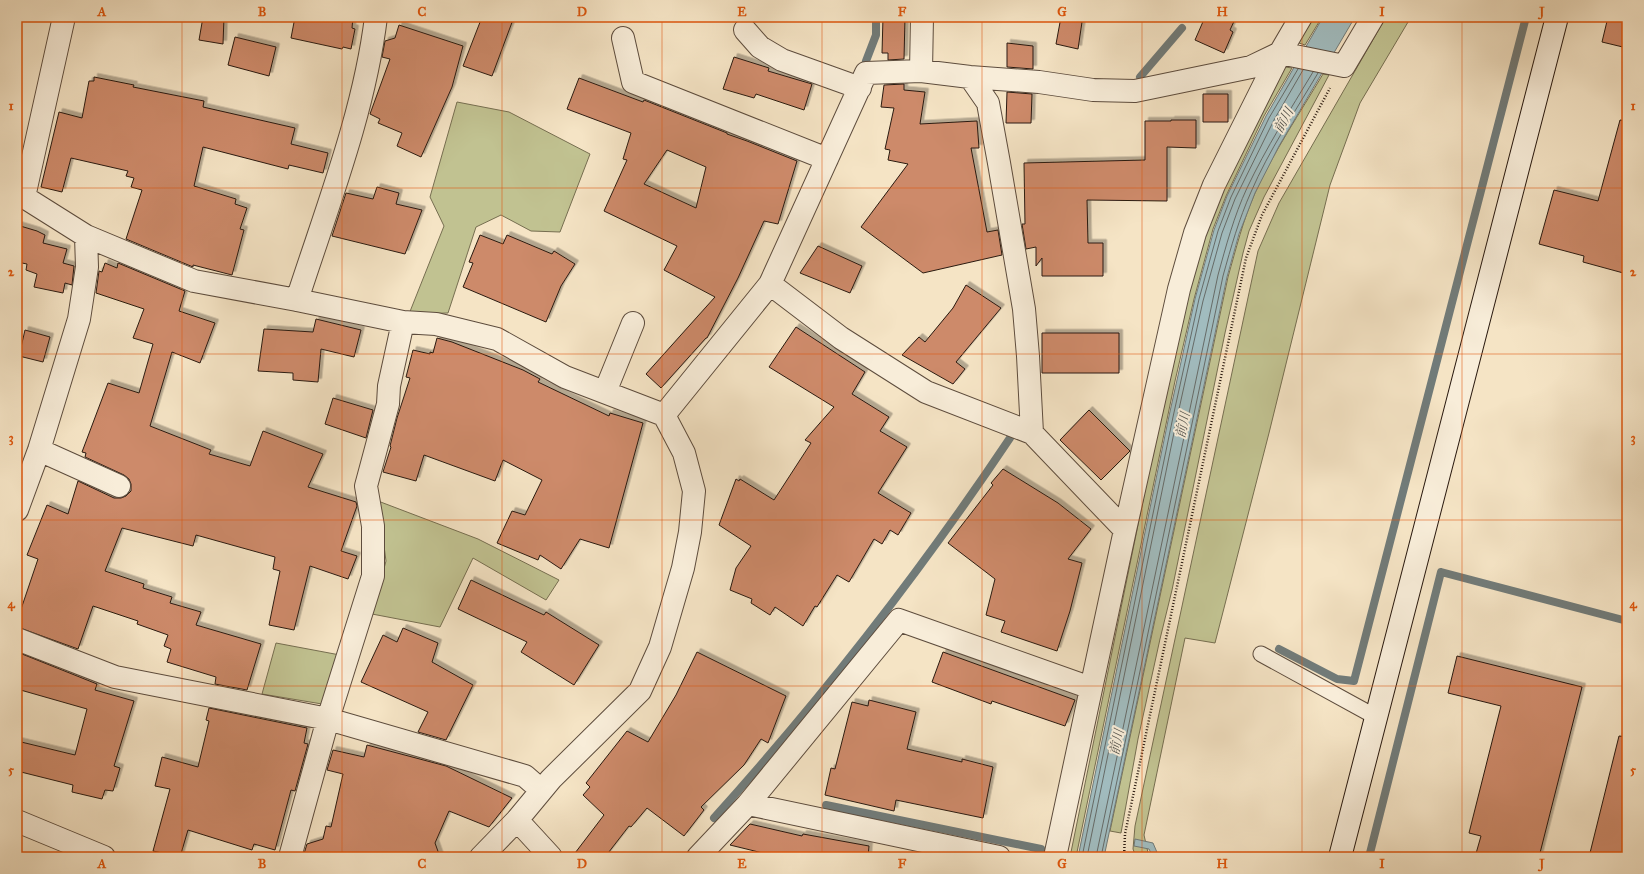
<svg xmlns="http://www.w3.org/2000/svg" width="1644" height="874" viewBox="0 0 1644 874" font-family="'IM FELL Great Primer','Noto Serif JP',serif">
<defs>
<filter id="shadow"><feDropShadow dx="3.5" dy="-3.5" stdDeviation="0" flood-color="#0004"/></filter>
</defs>
<rect width="100%" height="100%" fill="#f5e4c5"/>
<filter id="stains"><feTurbulence type="fractalNoise" baseFrequency=".005" numOctaves="4"/><feColorMatrix values="0 0 0 0 .2 0 0 0 0 .09 0 0 0 0 .02 0 0 0 .5 -.17"/></filter>
<radialGradient id="worn" r=".72"><stop offset=".6" stop-color="#630" stop-opacity="0"/><stop offset="1" stop-color="#630" stop-opacity=".3"/></radialGradient>
<path fill="#c1c291" stroke="#766e50" d="M 1314,17 L 1322,17 L 1305,45 L 1299,43 L 1300,40 Z
M 1386,17 L 1411,17 L 1360,103 L 1330,185 L 1269,433 L 1215,643 L 1185,638 L 1144,835 L 1149,857 L 1136,857 L 1133,849 L 1135,826 L 1258,251 L 1279,203 Z
M 1285,67 L 1292,68 L 1264,116 L 1226,196 L 1213,229 L 1194,299 L 1175,381 L 1076,857 L 1070,857 L 1163,403 L 1189,287 L 1209,217 Z
M 1323,74 L 1329,75 L 1264,197 L 1249,231 L 1243,253 L 1225,333 L 1172,590 L 1160,639 L 1138,739 L 1121,833 L 1110,831 L 1228,277 C 1236,249 1243,220 1255,193 C 1274,151 1300,113 1323,74 Z
M 457,102 L 509,112 L 590,154 L 560,232 L 531,231 L 501,215 L 476,227 L 448,313 L 409,314 L 444,226 L 430,197 Z
M 378,501 L 478,539 L 559,580 L 546,600 L 473,558 L 440,627 L 372,614 L 386,561 Z
M 276,643 L 340,655 L 322,704 L 262,694 Z"/>
<path fill="#a1bcbf" stroke="#717b79" d="M 1323,17 L 1355,17 L 1279,146 L 1255,193 L 1239,234 L 1227,277 L 1104,857 L 1078,857 L 1169,416 L 1195,299 L 1214,230 L 1227,196 L 1266,116 Z
M 1135,839 L 1153,843 L 1159,857 L 1153,857 L 1149,849 L 1134,846 Z"/>
<g fill="none" stroke-linecap="round" stroke-linejoin="round">
<path stroke="#666b68" stroke-width="1" d="M 1082,857 L 1173,417 L 1199,299 L 1218,231 L 1231,197 L 1269,118 L 1298,69
M 1087,857 L 1177,418 L 1203,301 L 1222,233 L 1235,199 L 1274,120 L 1303,70
M 1096,857 L 1218,275 C 1226,246 1234,216 1247,188 C 1266,148 1290,110 1313,72
M 1101,857 L 1223,276 C 1231,247 1239,219 1251,192 C 1269,150 1295,112 1318,73"/>
<path stroke="#717b79" stroke-width="8" d="M 866,61 L 876,35 L 876,17
M 1140,77 L 1182,28
M 1279,649 L 1337,679 L 1354,681 L 1526,17
M 826,805 L 1041,849
M 714,818 C 821,699 921,571 1010,438
M 1369,857 L 1441,572 L 1627,621"/>
</g>
<path fill="#cd8a6a" stroke="#2a1a10" fill-rule="evenodd" filter="url(#shadow)" d="M 203,17 L 224,17 L 223,44 L 199,40 Z
M 295,17 L 353,17 L 352,28 L 355,29 L 351,49 L 343,47 L 342,49 L 291,38 Z
M 482,17 L 514,17 L 492,76 L 463,66 Z
M 883,17 L 905,17 L 904,59 L 888,60 L 888,53 L 882,53 Z
M 1061,17 L 1082,22 L 1078,49 L 1056,44 Z
M 1205,17 L 1236,17 L 1230,30 L 1233,32 L 1224,53 L 1195,40 Z
M 1608,17 L 1627,17 L 1627,48 L 1602,42 Z
M 399,25 L 463,46 L 452,87 L 421,157 L 397,146 L 402,133 L 378,123 L 380,119 L 370,114 L 390,59 L 382,57 L 385,41 L 395,38 Z
M 235,37 L 276,47 L 269,76 L 228,65 Z
M 1007,43 L 1033,46 L 1033,69 L 1007,67 Z
M 734,57 L 769,68 L 768,71 L 812,84 L 804,110 L 756,94 L 754,98 L 723,89 Z
M 94,77 L 134,85 L 133,87 L 204,101 L 203,107 L 295,128 L 291,144 L 328,153 L 323,173 L 289,165 L 288,169 L 203,147 L 194,186 L 236,199 L 235,204 L 247,208 L 240,229 L 244,230 L 232,275 L 193,265 L 193,267 L 126,239 L 142,190 L 131,187 L 134,178 L 126,176 L 128,171 L 71,158 L 62,192 L 41,187 L 59,112 L 82,118 L 89,81 L 94,81 Z
M 579,78 L 643,102 L 644,100 L 727,133 L 727,134 L 747,141 L 797,161 L 778,224 L 764,221 L 738,278 L 707,338 L 706,338 L 661,388 L 646,374 L 715,297 L 664,270 L 677,246 L 604,211 L 627,160 L 623,159 L 631,133 L 567,109 ZM 667,150 L 706,167 L 696,208 L 644,184 Z
M 904,84 L 904,90 L 925,92 L 920,124 L 977,121 L 979,148 L 971,148 L 987,232 L 998,230 L 1002,255 L 923,273 L 861,227 L 908,164 L 888,160 L 890,150 L 885,149 L 894,108 L 881,107 L 884,85 Z
M 1007,92 L 1032,94 L 1031,123 L 1006,123 Z
M 1203,94 L 1228,94 L 1228,122 L 1203,122 Z
M 1171,120 L 1196,120 L 1196,148 L 1167,147 L 1167,201 L 1087,200 L 1088,243 L 1103,243 L 1103,276 L 1042,276 L 1042,258 L 1036,266 L 1036,247 L 1026,249 L 1022,224 L 1025,224 L 1024,163 L 1145,160 L 1145,121 L 1171,121 Z
M 1620,120 L 1627,121 L 1627,274 L 1583,262 L 1584,256 L 1539,244 L 1554,190 L 1598,201 Z
M 377,187 L 399,193 L 396,204 L 422,210 L 405,254 L 332,236 L 346,193 L 373,199 Z
M 17,225 L 37,231 L 45,235 L 43,243 L 67,249 L 63,263 L 74,266 L 72,285 L 65,283 L 63,293 L 34,287 L 37,274 L 26,270 L 27,264 L 17,262 Z
M 480,235 L 503,244 L 507,235 L 552,254 L 554,251 L 575,264 L 561,286 L 546,322 L 463,287 L 473,263 L 469,262 Z
M 818,246 L 862,266 L 850,293 L 800,273 Z
M 105,263 L 117,268 L 118,263 L 185,291 L 179,311 L 215,323 L 200,363 L 172,352 L 150,426 L 211,450 L 209,454 L 250,466 L 263,431 L 323,454 L 308,487 L 356,502 L 357,506 L 341,551 L 357,556 L 348,579 L 310,566 L 294,630 L 269,625 L 280,571 L 273,569 L 275,557 L 196,535 L 193,546 L 122,528 L 105,571 L 144,584 L 143,588 L 172,597 L 170,603 L 201,612 L 196,625 L 261,644 L 247,690 L 215,684 L 216,677 L 167,662 L 171,649 L 164,646 L 168,635 L 137,624 L 138,621 L 93,606 L 78,649 L 17,627 L 17,621 L 38,559 L 27,555 L 47,505 L 68,514 L 78,481 L 114,498 L 121,498 L 126,496 L 131,491 L 131,484 L 129,479 L 124,475 L 85,457 L 86,453 L 82,452 L 108,383 L 139,393 L 153,344 L 133,338 L 144,309 L 96,293 L 99,271 L 102,272 Z
M 966,285 L 1001,308 L 956,362 L 965,369 L 953,384 L 902,355 L 919,337 L 925,342 L 953,308 Z
M 316,319 L 361,330 L 354,357 L 321,349 L 318,382 L 293,380 L 293,373 L 258,371 L 264,329 L 313,332 Z
M 796,327 L 865,372 L 852,394 L 889,417 L 880,431 L 907,447 L 878,493 L 911,513 L 898,535 L 890,530 L 882,544 L 874,539 L 849,582 L 837,575 L 817,607 L 815,606 L 803,626 L 775,607 L 770,615 L 751,603 L 752,599 L 730,590 L 736,568 L 751,546 L 719,525 L 736,479 L 739,481 L 740,479 L 774,500 L 811,443 L 805,440 L 834,407 L 769,367 Z
M 25,330 L 50,337 L 43,362 L 19,356 Z
M 1042,333 L 1119,333 L 1119,373 L 1042,373 Z
M 437,338 L 452,342 L 523,370 L 540,379 L 538,382 L 609,416 L 610,413 L 643,423 L 609,548 L 580,539 L 561,569 L 540,555 L 538,560 L 497,543 L 512,511 L 525,515 L 542,480 L 503,460 L 495,481 L 424,455 L 416,481 L 383,472 L 391,447 L 390,446 L 397,418 L 410,378 L 406,377 L 413,350 L 430,354 L 430,352 L 433,353 Z
M 333,398 L 373,410 L 366,438 L 325,424 Z
M 1089,410 L 1130,451 L 1101,480 L 1060,440 Z
M 1003,469 L 1058,503 L 1091,529 L 1068,559 L 1082,563 L 1070,611 L 1057,651 L 1001,632 L 1005,621 L 986,615 L 995,579 L 948,543 L 993,485 L 991,483 Z
M 471,580 L 544,615 L 546,612 L 599,645 L 574,685 L 521,652 L 527,642 L 458,609 Z
M 403,628 L 438,643 L 432,662 L 473,685 L 446,740 L 418,732 L 428,712 L 361,682 L 383,635 L 397,642 Z
M 17,652 L 97,684 L 95,690 L 134,701 L 114,766 L 120,768 L 113,791 L 105,790 L 102,799 L 72,792 L 73,785 L 17,771 L 17,741 L 75,755 L 87,709 L 17,689 Z
M 697,652 L 786,696 L 768,743 L 761,739 L 744,765 L 701,807 L 704,810 L 684,836 L 647,808 L 631,827 L 629,826 L 605,857 L 572,857 L 604,815 L 583,795 L 590,787 L 586,783 L 627,731 L 648,742 L 676,695 Z
M 943,652 L 1075,700 L 1065,726 L 992,701 L 991,704 L 932,682 Z
M 1457,656 L 1582,687 L 1539,857 L 1475,857 L 1481,836 L 1469,833 L 1501,706 L 1448,693 Z
M 869,700 L 916,712 L 907,749 L 962,762 L 962,759 L 993,767 L 983,818 L 896,800 L 894,811 L 825,795 L 831,768 L 835,769 L 852,702 L 868,706 Z
M 209,708 L 307,728 L 304,743 L 308,744 L 295,791 L 291,790 L 275,850 L 254,844 L 252,850 L 188,830 L 180,857 L 153,851 L 170,789 L 155,786 L 162,757 L 198,767 L 209,721 L 206,720 Z
M 1619,736 L 1627,737 L 1627,857 L 1589,857 Z
M 367,745 L 446,766 L 512,798 L 489,827 L 449,811 L 435,843 L 440,857 L 303,857 L 307,844 L 323,839 L 326,826 L 331,827 L 343,774 L 327,770 L 333,750 L 364,757 Z
M 750,824 L 802,836 L 803,834 L 869,846 L 868,857 L 779,857 L 730,845 Z"/>
<g fill="none" stroke-linecap="round" stroke-linejoin="round">
<defs>
<path id="lane" d="M 1261,654 L 1376,717"/>
<path id="street" d="M 745,30 L 760,47 L 782,60 L 860,88
M 623,38 L 633,82 L 827,159
M 921,71 L 922,17
M 970,77 L 988,103 L 999,163 L 1024,309 L 1028,356 L 1032,433
M 17,195 L 24,197 L 86,236 L 194,281 L 297,300 L 403,322 L 436,324 L 497,339 L 565,377 L 664,415 L 684,453 L 694,491 L 690,532 L 683,568 L 660,647 L 640,691 L 551,779 L 517,820 L 481,857
M 24,197 L 64,17
M 770,284 L 841,338 L 926,392 L 1032,433 L 1125,530
M 297,300 C 327,207 364,114 376,17
M 605,392 L 633,323
M 664,415 L 770,284 L 866,73 L 921,71 L 970,77 L 1039,82 L 1093,90 L 1135,91 L 1251,67 L 1280,53 L 1344,66 L 1373,17
M 39,450 L 119,486
M 17,510 L 39,450 L 79,319 L 87,267 L 86,236
M 17,639 L 115,677 L 328,719 L 525,776 L 541,790
M 748,804 L 999,857
M 517,820 L 551,857
M 17,821 L 104,857
M 290,857 L 328,719 L 373,576 L 373,526 L 366,486 L 388,404 L 389,386 L 403,322
M 698,857 L 748,804 L 899,620 L 1091,688
M 1055,857 L 1125,530 L 1179,289 L 1195,233 L 1214,185 L 1280,53 L 1301,17"/>
<path id="secondary" d="M 1340,857 L 1557,17"/>
</defs>
<use href="#lane" stroke="#5d4c3d" stroke-width="17"/>
<use href="#street" stroke="#5d4c3d" stroke-width="24"/>
<use href="#secondary" stroke="#2a1a10" stroke-width="24"/>
<path stroke="#2a1a10" stroke-width="2.5" stroke-dasharray="1 2" stroke-linecap="butt" d="M 1124,857 L 1125,834 L 1246,258 L 1262,215 L 1330,88"/>
<use href="#lane" stroke="#f8edd9" stroke-width="15"/>
<use href="#street" stroke="#f8edd9" stroke-width="22"/>
<use href="#secondary" stroke="#f8edd9" stroke-width="22"/>
</g>
<path fill="none" stroke="#de560c" stroke-width="1" stroke-opacity="0.55" d="M 182,17 L 182,857M 342,17 L 342,857M 502,17 L 502,857M 662,17 L 662,857M 822,17 L 822,857M 982,17 L 982,857M 1142,17 L 1142,857M 1302,17 L 1302,857M 1462,17 L 1462,857M 17,188 L 1627,188M 17,354 L 1627,354M 17,520 L 1627,520M 17,686 L 1627,686"/>
<g text-anchor="middle" stroke-width="4" stroke-linejoin="round" paint-order="stroke">
<g font-size="13" font-style="italic" fill="#54534d" stroke="#f8edd9">
<text transform="translate(1283 120) rotate(-61)" y="5">前川</text>
<text transform="translate(1182 425) rotate(-78)" y="5">前川</text>
<text transform="translate(1116 742) rotate(-78)" y="5">前川</text>
</g>
</g>
<rect width="1644" height="874" fill="none" stroke="#f5e4c5" stroke-width="44"/>
<rect x="22" y="22" width="1600" height="830" fill="none" stroke="#de560c" stroke-width="1.5"/>
<g font-size="13" text-anchor="middle" font-weight="bold" fill="#de560c">
<text x="102" y="16">A</text>
<text x="262" y="16">B</text>
<text x="422" y="16">C</text>
<text x="582" y="16">D</text>
<text x="742" y="16">E</text>
<text x="902" y="16">F</text>
<text x="1062" y="16">G</text>
<text x="1222" y="16">H</text>
<text x="1382" y="16">I</text>
<text x="1542" y="16">J</text>
<text x="11" y="110">1</text>
<text x="1633" y="110">1</text>
<text x="11" y="276">2</text>
<text x="1633" y="276">2</text>
<text x="11" y="442">3</text>
<text x="1633" y="442">3</text>
<text x="11" y="608">4</text>
<text x="1633" y="608">4</text>
<text x="11" y="774">5</text>
<text x="1633" y="774">5</text>
<text x="102" y="868">A</text>
<text x="262" y="868">B</text>
<text x="422" y="868">C</text>
<text x="582" y="868">D</text>
<text x="742" y="868">E</text>
<text x="902" y="868">F</text>
<text x="1062" y="868">G</text>
<text x="1222" y="868">H</text>
<text x="1382" y="868">I</text>
<text x="1542" y="868">J</text>
</g>
<rect width="100%" height="100%" filter="url(#stains)"/>
<rect width="100%" height="100%" fill="url(#worn)"/>
</svg>
